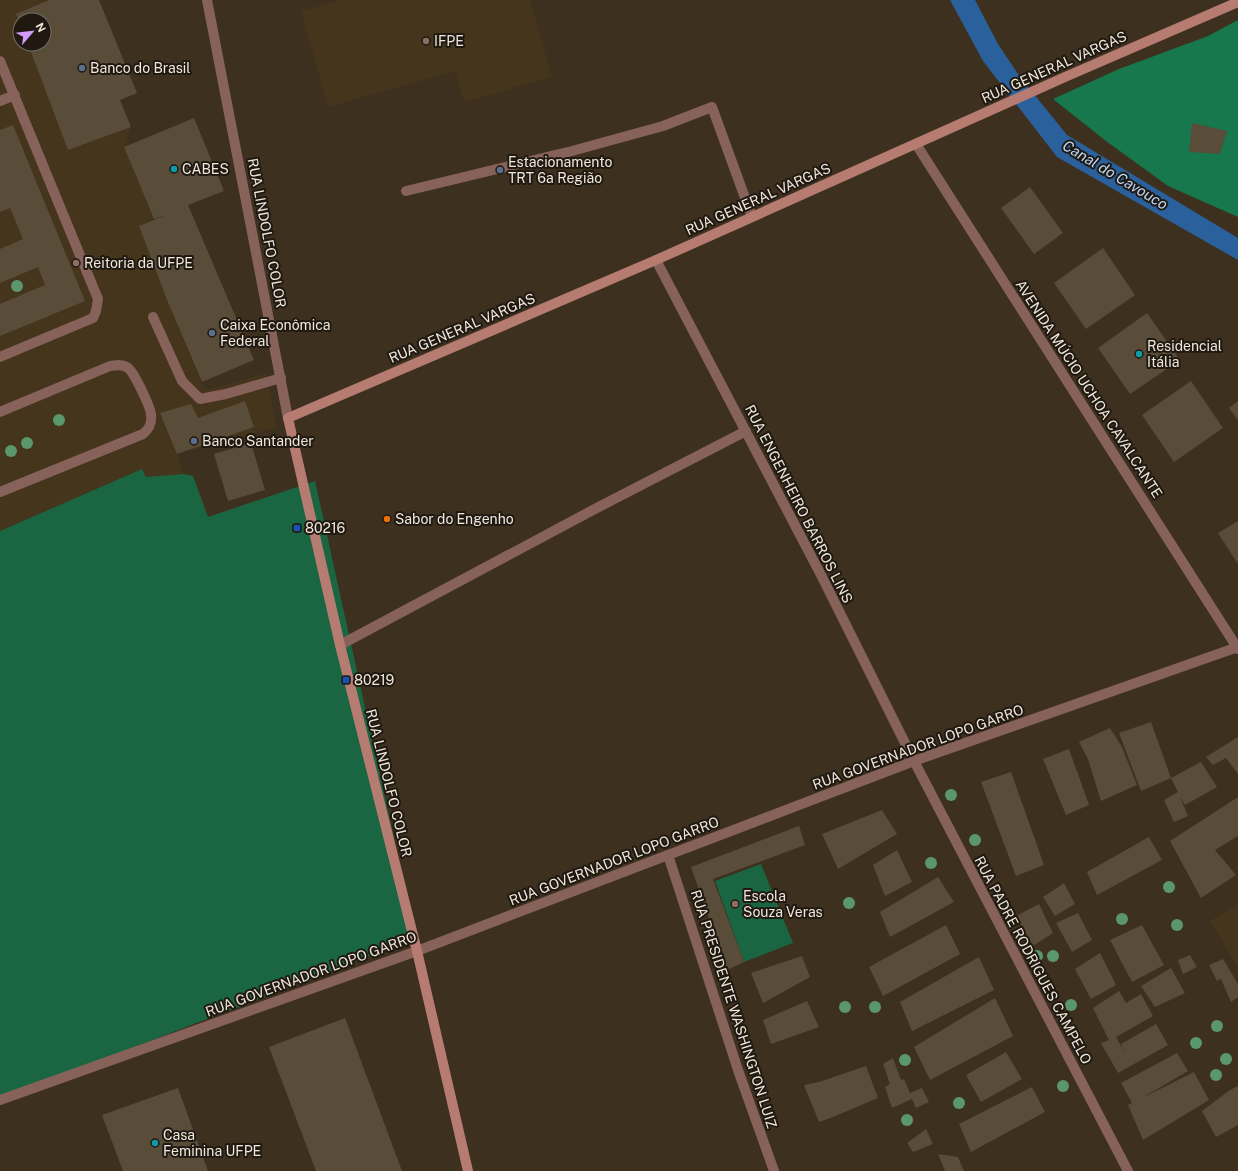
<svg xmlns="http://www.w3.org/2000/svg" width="1238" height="1171" viewBox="0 0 1238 1171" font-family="'Public Sans',sans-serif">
<rect width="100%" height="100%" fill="#3d301e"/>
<path fill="#45351c" d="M 0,0 L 49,0 L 17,14 L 20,23 L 20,44 L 28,44 L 68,150 L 131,127 L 124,147 L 154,219 L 139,226 L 167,300 L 203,387 L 207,389 L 211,389 L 267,373 L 276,427 L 177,454 L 184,474 L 146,477 L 142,469 L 0,531 Z
M 340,0 L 530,0 L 552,77 L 464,102 L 455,71 L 328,107 L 301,11 Z
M 1238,904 L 1238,968 L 1210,921 Z"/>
<path fill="#1b6642" d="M 142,469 L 146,477 L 184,474 L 193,476 L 208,517 L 315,481 L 416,938 L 0,1099 L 0,531 Z
M 761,864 L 793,943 L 744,962 L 715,881 Z"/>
<path fill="#16784c" d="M 1238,20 L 1238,217 L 1168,186 L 1106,141 L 1053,99 L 1119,69 L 1208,36 Z"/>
<path fill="#2a619c" d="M 950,0 L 975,0 L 998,44 L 1020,77 L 1067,135 L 1238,238 L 1238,260 L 1057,157 L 983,61 Z"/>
<path fill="#594c39" d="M 49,0 L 99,0 L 137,93 L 120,100 L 131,127 L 68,150 L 28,44 L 44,44 L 44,20 L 19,20 L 16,14 Z
M 194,118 L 224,191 L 188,205 L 254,360 L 202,382 L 167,300 L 139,226 L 166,215 L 154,219 L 124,147 Z
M 1192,123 L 1227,131 L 1220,154 L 1189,152 Z
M 13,125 L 85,301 L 0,336 L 0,304 L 45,285 L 38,267 L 0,283 L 0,249 L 23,239 L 10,208 L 0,212 L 0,130 Z
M 1030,187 L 1063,233 L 1034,254 L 1001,208 Z
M 1103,248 L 1135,295 L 1086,329 L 1054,283 Z
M 1147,313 L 1180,360 L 1130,394 L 1098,348 Z
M 1191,381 L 1223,428 L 1174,462 L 1142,415 Z
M 245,401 L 254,427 L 177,454 L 160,413 L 191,404 L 198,418 Z
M 1238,401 L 1238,420 L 1229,408 Z
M 251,443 L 265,490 L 228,501 L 214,454 Z
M 1238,521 L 1238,564 L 1218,533 Z
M 1151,722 L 1171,778 L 1141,791 L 1119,733 Z
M 1110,728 L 1122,747 L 1137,785 L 1101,801 L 1088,759 L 1079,742 Z
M 1238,737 L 1238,774 L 1226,758 L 1213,765 L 1206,757 Z
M 1069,749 L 1089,805 L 1066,815 L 1043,759 Z
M 1201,762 L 1217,787 L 1185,805 L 1180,797 L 1188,816 L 1174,822 L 1164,800 L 1178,792 L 1171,778 Z
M 1011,772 L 1044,865 L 1016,876 L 981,782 Z
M 1238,797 L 1238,836 L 1215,850 L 1236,875 L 1201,898 L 1170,841 Z
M 882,810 L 897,834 L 838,869 L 822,834 Z
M 799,826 L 805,845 L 713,879 L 744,962 L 727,970 L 691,867 Z
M 1149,837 L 1162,860 L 1097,895 L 1087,872 Z
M 897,850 L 912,882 L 885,896 L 873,865 Z
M 938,877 L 954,902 L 890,937 L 880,912 Z
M 1064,883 L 1075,904 L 1055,916 L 1043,897 Z
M 1039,904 L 1053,933 L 1033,946 L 1016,916 Z
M 1078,913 L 1092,940 L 1072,952 L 1056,923 Z
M 946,925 L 960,954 L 883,996 L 869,967 Z
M 1142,925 L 1164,965 L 1132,982 L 1110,940 Z
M 1100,953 L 1116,985 L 1091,999 L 1075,969 Z
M 1190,955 L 1197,967 L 1183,974 L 1178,960 Z
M 802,956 L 810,977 L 763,1003 L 751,973 Z
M 979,957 L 994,990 L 912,1031 L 900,1002 Z
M 1223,959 L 1238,984 L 1238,997 L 1231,1002 L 1221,979 L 1217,981 L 1209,965 Z
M 1171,968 L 1185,993 L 1155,1007 L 1141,986 Z
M 1119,991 L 1126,1003 L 1141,994 L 1153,1016 L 1116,1037 L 1125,1053 L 1121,1044 L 1156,1024 L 1168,1045 L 1118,1073 L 1101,1043 L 1109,1040 L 1093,1008 Z
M 995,998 L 1013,1036 L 930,1080 L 914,1047 Z
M 807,1001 L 819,1027 L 771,1044 L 763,1020 Z
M 345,1018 L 402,1171 L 316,1171 L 269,1047 Z
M 1006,1052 L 1022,1079 L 981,1102 L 966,1075 Z
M 1177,1053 L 1188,1071 L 1142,1098 L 1194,1072 L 1209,1100 L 1143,1140 L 1128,1105 L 1132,1103 L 1121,1083 Z
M 893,1058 L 901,1080 L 904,1079 L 910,1093 L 922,1088 L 929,1102 L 916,1108 L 912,1099 L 892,1108 L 885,1087 L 890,1084 L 883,1064 Z
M 866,1066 L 878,1098 L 833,1117 L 819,1122 L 804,1085 L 819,1082 Z
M 1238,1086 L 1238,1125 L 1216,1137 L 1202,1111 L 1230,1090 Z
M 1032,1087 L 1045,1112 L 971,1152 L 959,1124 Z
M 178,1088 L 208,1171 L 123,1171 L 102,1115 Z
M 926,1129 L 933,1144 L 913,1152 L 907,1143 Z
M 938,1154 L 958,1157 L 964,1171 L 945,1171 Z"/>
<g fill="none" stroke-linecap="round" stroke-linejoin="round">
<path stroke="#87625b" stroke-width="10" d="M 0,61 L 98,299 L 96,311 L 93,318 L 0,357
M 0,101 L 15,95
M 406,191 L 572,151 L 663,126 L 712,107 L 752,217
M 153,317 L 182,381 L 200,399 L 226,394 L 281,378
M 0,412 L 110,366 C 117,365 123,364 128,368 C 134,372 151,408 151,415 C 152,424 149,429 143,434 L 0,492"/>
<path stroke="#87625b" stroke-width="10" d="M 207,0 L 288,418
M 916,144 L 1238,649
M 656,260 L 821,575 L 914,761 L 1128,1171
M 340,645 L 591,511 L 746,431
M 668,855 L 739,1073 L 774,1171
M 0,1100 L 417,951 L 914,761 L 1238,647"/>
<path stroke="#b67b71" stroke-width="10" d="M 468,1171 L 417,951 L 340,645 L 288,418 L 656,260 L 1065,77 L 1238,2"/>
</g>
<g fill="#5b976c">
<circle cx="17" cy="286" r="6"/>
<circle cx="59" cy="420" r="6"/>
<circle cx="27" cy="443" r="6"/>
<circle cx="11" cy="451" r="6"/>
<circle cx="951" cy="795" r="6"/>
<circle cx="975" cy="840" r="6"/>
<circle cx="931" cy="863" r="6"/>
<circle cx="1169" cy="887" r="6"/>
<circle cx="849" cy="903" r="6"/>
<circle cx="1122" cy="919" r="6"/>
<circle cx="1177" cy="925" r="6"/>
<circle cx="1037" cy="956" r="6"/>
<circle cx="1053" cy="956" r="6"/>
<circle cx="1071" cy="1005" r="6"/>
<circle cx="845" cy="1007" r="6"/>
<circle cx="875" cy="1007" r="6"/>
<circle cx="1217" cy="1026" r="6"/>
<circle cx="1196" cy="1043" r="6"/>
<circle cx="1226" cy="1059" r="6"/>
<circle cx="905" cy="1060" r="6"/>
<circle cx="1216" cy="1075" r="6"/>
<circle cx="1063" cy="1086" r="6"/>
<circle cx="959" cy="1103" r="6"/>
<circle cx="907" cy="1120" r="6"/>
</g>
<g fill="#8d6e63" stroke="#1f1911" stroke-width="1.5">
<circle cx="426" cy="41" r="4"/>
<circle cx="76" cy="263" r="4"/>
<circle cx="735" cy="904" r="4"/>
</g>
<g fill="#5c6f8a" stroke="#1f1911" stroke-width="1.5">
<circle cx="82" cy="68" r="4"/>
<circle cx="500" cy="170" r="4"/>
<circle cx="212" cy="333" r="4"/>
<circle cx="194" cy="441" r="4"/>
</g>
<g fill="#0f9aa8" stroke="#1f1911" stroke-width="1.5">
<circle cx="174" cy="169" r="4"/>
<circle cx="1139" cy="354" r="4"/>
<circle cx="155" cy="1143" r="4"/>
</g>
<circle fill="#e8710a" stroke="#1f1911" stroke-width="1.5" cx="387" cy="519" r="4"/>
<g fill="#1a4fb4" stroke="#1f1911" stroke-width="1.5">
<rect x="293" y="524" width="8" height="8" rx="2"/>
<rect x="342" y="676" width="8" height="8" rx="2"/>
</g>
<g text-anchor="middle" stroke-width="4" stroke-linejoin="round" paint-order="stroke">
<g font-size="14" fill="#f0e7dc" stroke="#1f1911" text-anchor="start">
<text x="434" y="46">IFPE</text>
<text x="90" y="73">Banco do Brasil</text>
<text x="508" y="167">Estacionamento<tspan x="508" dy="16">TRT 6a Região</tspan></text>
<text x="182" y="174">CABES</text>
<text x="84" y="268">Reitoria da UFPE</text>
<text x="220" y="330">Caixa Econômica<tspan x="220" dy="16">Federal</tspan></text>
<text x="1147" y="351">Residencial<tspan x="1147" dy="16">Itália</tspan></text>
<text x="202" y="446">Banco Santander</text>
<text x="395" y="524">Sabor do Engenho</text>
<text x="305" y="533">80216</text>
<text x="354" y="685">80219</text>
<text x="743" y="901">Escola<tspan x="743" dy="16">Souza Veras</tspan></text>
<text x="163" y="1140">Casa<tspan x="163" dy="16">Feminina UFPE</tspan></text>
</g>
<g font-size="14" fill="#f0e7dc" stroke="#1f1911">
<text transform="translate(1054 67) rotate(-24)" y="5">RUA GENERAL VARGAS</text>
<text transform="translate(758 199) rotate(-24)" y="5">RUA GENERAL VARGAS</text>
<text transform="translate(267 233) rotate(79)" y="5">RUA LINDOLFO COLOR</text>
<text transform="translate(462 328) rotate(-23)" y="5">RUA GENERAL VARGAS</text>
<text transform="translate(1089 389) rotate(57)" y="5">AVENIDA MÚCIO UCHOA CAVALCANTE</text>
<text transform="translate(799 504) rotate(63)" y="5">RUA ENGENHEIRO BARROS LINS</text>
<text transform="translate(918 747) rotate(-20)" y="5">RUA GOVERNADOR LOPO GARRO</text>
<text transform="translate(389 783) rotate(76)" y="5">RUA LINDOLFO COLOR</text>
<text transform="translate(614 861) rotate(-21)" y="5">RUA GOVERNADOR LOPO GARRO</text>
<text transform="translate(1033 960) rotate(62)" y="5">RUA PADRE RODRIGUES CAMPELO</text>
<text transform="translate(311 974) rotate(-20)" y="5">RUA GOVERNADOR LOPO GARRO</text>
<text transform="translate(734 1009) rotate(72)" y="5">RUA PRESIDENTE WASHINGTON LUIZ</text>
</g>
<g font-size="15" font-style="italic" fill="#bad7f9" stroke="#1f1911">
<text transform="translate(1115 175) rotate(31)" y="5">Canal do Cavouco</text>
</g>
</g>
<g transform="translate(32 32) rotate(62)"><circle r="19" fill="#1f1911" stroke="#736b62"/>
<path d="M0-3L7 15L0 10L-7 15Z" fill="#d39cfc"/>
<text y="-6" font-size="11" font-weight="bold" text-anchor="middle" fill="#f0e7dc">N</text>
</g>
</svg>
